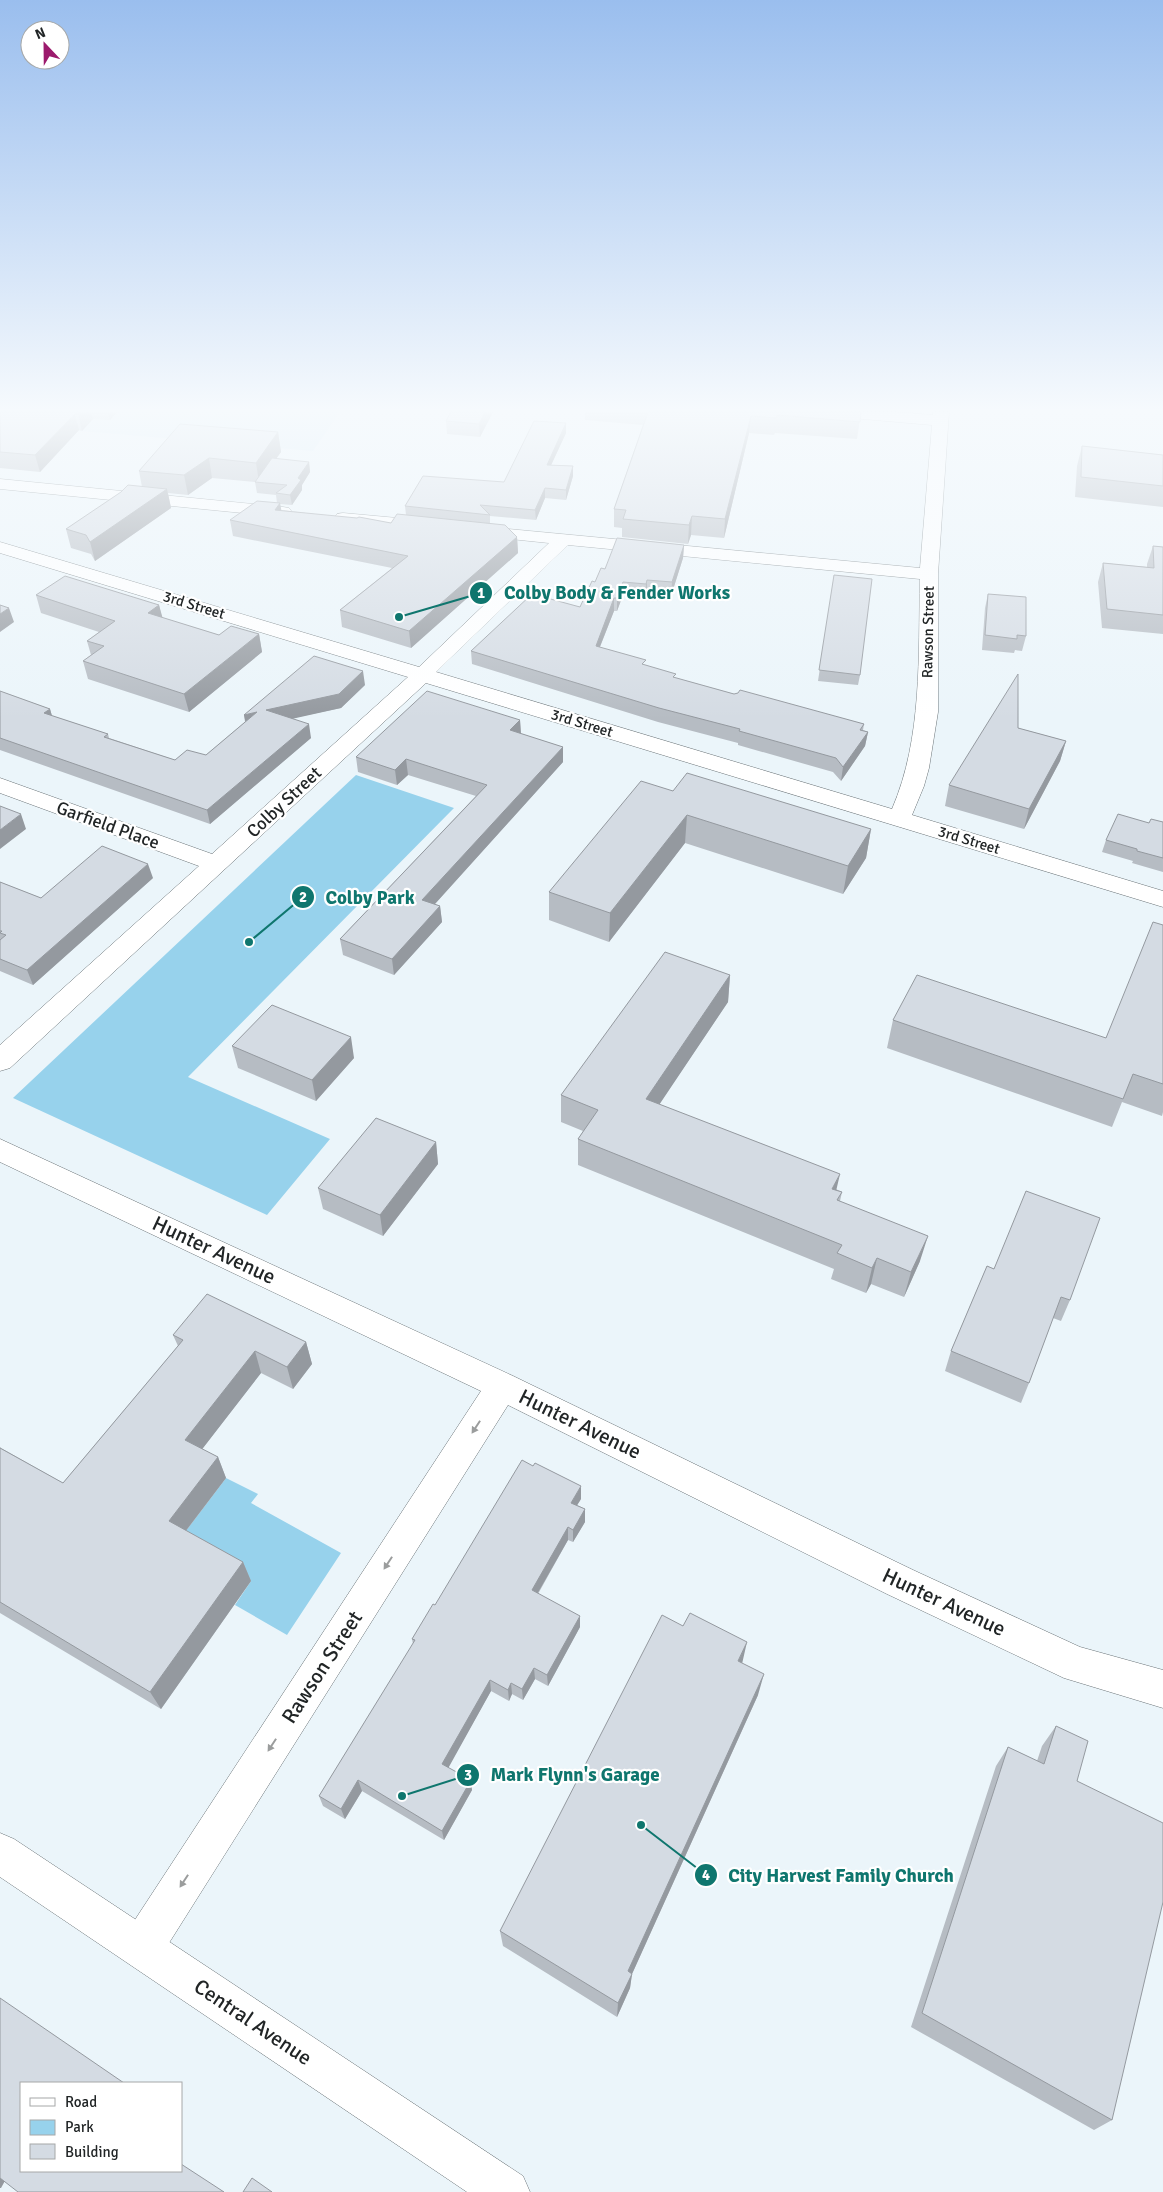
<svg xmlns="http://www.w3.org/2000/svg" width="1163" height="2192" viewBox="0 0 1163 2192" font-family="Signika,sans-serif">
<rect width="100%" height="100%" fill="#ebf5fa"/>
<path fill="#d9ecf5" d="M 0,412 L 340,412 L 313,451 L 0,424 Z"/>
<path fill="#97d2ec" d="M 356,775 L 454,808 L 188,1077 L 330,1139 L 267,1215 L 13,1098 Z
M 226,1478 L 258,1494 L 251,1503 L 341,1553 L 287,1635 L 235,1605 L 251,1581 L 178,1541 Z"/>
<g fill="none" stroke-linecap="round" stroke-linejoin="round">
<defs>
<path id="minor" d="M 832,412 L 895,412 L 933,415 L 933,412 L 949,412 L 938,574 L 938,712 L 929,768 L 924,786 L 912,815 L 1163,891 L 1163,907 L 426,683 L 10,1068 L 0,1071 L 0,1045 L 199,866 L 0,793 L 0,778 L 212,854 L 408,677 L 0,553 L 0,542 L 419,667 L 549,543 L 471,535 L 468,531 L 471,527 L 477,526 L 920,568 L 932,425 L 840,417 L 834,415 ZM 568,545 L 920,579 C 918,656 923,737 892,809 L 436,672 Z
M 0,479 L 283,507 L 289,508 L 292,512 L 289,516 L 283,517 L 0,489 Z
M 343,513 L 430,521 L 436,522 L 439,526 L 436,530 L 430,531 L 337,522 L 334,518 L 337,514 Z
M 0,1139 L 513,1376 L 913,1570 L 1080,1647 L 1163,1670 L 1163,1708 L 1064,1678 L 887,1594 L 508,1405 L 157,1962 L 142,1968 L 127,1962 L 121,1947 L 127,1932 L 481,1391 L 0,1162 Z"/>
<path id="major" d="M 0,1833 L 14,1839 L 523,2176 L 530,2192 L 467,2192 L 0,1877 Z"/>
</defs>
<use href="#minor" stroke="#6b7478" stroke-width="1"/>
<use href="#major" stroke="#6b7478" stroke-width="1"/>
<use href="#minor" fill="#fff" fill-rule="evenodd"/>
<use href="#major" fill="#fff" fill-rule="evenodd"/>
</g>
<path fill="#b6bcc3" d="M 0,412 L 117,412 L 110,420 L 93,419 L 82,431 L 79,430 L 40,472 L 0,468 Z
M 493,412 L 480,437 L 447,434 L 446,421 Z
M 585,412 L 861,412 L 857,439 L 775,433 L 774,435 L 749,433 L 724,538 L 691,535 L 688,544 L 622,537 L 622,528 L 614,527 L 614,509 L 643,425 L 585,420 Z
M 566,423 L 566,433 L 551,465 L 573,466 L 573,476 L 566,500 L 545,498 L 536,520 L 490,516 L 490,523 L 517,537 L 518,553 L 411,648 L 342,627 L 340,610 L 392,568 L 233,536 L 230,520 L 277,503 L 276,495 L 257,493 L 255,482 L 212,478 L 188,495 L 168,493 L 171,508 L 95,561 L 91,554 L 71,548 L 66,529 L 142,487 L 139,471 L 278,432 L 281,452 L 276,459 L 309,462 L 310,472 L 302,485 L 302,490 L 292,505 L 280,504 L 281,510 L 391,523 L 406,515 L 405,506 L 504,482 Z
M 1082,446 L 1163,455 L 1163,507 L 1075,497 L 1077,466 Z
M 684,545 L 683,558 L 671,596 L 647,593 L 645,597 L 623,595 L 617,611 L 614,611 L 600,647 L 676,678 L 734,694 L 864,724 L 863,730 L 868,732 L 865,746 L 841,781 L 833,772 L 738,745 L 738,743 L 658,722 L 472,664 L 471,651 L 580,607 L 595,582 L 605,569 Z
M 1153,546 L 1163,547 L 1163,634 L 1102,628 L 1098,582 L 1103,563 L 1147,567 L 1147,564 Z
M 834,575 L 860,675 L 858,685 L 818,681 Z
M 988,594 L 1026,636 L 1022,651 L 1015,650 L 1014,653 L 982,650 L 985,608 Z
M 36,595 L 159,605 L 162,618 L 219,635 L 259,634 L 262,652 L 189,712 L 88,679 L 83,661 L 91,655 L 87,641 L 99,632 L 41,613 Z
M 365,685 L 341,708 L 293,718 L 311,738 L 210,824 L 0,750 L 0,691 L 50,709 L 52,716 L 108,734 L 109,738 L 175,760 L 206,755 L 245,722 L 244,715 Z
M 520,720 L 521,734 L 563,747 L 563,762 L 435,904 L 440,906 L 442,922 L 394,975 L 343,955 L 340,939 L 476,796 L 408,775 L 397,785 L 358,772 L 356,757 Z
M 1018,728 L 1066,741 L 1060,761 L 1024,829 L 945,806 L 949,785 Z
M 673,791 L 871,829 L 866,858 L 843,894 L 685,843 L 609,942 L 549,920 L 549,892 Z
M 1163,822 L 1163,872 L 1132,863 L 1133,861 L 1102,852 L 1106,840 L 1149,823 Z
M 153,878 L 33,985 L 0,971 L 0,882 L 41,898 Z
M 1163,925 L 1163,1112 L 1162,1116 L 1122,1102 L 1112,1127 L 887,1048 L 893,1020 L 1106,1038 Z
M 730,975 L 728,1002 L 659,1104 L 842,1192 L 840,1201 L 920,1261 L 904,1297 L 871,1284 L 866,1293 L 831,1279 L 834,1269 L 578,1165 L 578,1139 L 583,1131 L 561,1122 L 561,1095 Z
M 232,1046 L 354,1058 L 316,1101 L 238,1068 Z
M 436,1142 L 438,1164 L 383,1236 L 323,1209 L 318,1188 Z
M 987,1266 L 1070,1300 L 1061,1321 L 1053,1318 L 1029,1383 L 1021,1403 L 945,1371 L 951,1351 Z
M 173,1335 L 306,1342 L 312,1364 L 293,1389 L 261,1373 L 202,1449 L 218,1457 L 226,1478 L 186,1531 L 243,1562 L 251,1581 L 161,1709 L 0,1613 L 0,1447 L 1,1448 L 63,1483 L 178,1346 Z
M 581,1499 L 577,1505 L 585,1509 L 585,1522 L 573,1542 L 568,1540 L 538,1594 L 580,1627 L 548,1686 L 535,1679 L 523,1700 L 512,1694 L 509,1701 L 491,1691 L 448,1767 L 472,1790 L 444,1840 L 362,1791 L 345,1819 L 323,1806 L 319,1796 L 413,1644 L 412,1639 L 435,1605 Z
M 742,1663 L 758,1695 L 632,1974 L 630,1988 L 617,2017 L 503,1946 L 500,1931 Z
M 1056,1726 L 1077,1781 L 1112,2120 L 1094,2130 L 911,2027 L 996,1766 L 1008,1747 L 1037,1761 L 1042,1746 Z"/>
<path fill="#94999f" d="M 80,412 L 91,412 L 93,419 L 82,431 L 78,414 Z
M 108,412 L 117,412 L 110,420 Z
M 485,412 L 493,412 L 480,437 L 479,424 Z
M 75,414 L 79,430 L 40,472 L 35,455 Z
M 751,416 L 749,433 L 724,538 L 725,519 Z
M 566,423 L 566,433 L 547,474 L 547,465 Z
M 278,432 L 281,452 L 259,482 L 256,463 Z
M 209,458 L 212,478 L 188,495 L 184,475 Z
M 309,462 L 310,472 L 302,485 L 302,490 L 292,505 L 290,495 L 298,478 Z
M 573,466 L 573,476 L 566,500 L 566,490 Z
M 545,488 L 545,498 L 536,520 L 535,510 Z
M 167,489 L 171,508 L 95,561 L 90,542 Z
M 280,503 L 283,519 L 275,510 Z
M 692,516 L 691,535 L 688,544 L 689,525 Z
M 517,537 L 518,553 L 411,648 L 409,631 Z
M 684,545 L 683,558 L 671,596 L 672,582 Z
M 647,580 L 647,593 L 645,597 L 646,584 Z
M 623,582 L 623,595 L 617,611 L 617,598 Z
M 614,598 L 614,611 L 595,659 L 596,646 Z
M 159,605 L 164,623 L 148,613 Z
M 9,608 L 14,622 L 0,632 L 0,614 Z
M 259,634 L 262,652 L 189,712 L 184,694 Z
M 363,671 L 365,685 L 341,708 L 269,724 L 266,710 Z
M 50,709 L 54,723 L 44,713 Z
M 257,712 L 247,729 L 244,715 Z
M 520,720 L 521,735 L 510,730 Z
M 309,724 L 311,738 L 210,824 L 207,810 Z
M 868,732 L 865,746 L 841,781 L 843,767 Z
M 1066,741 L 1060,761 L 1024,829 L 1029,809 Z
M 563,747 L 563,762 L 424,916 L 422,900 Z
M 406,759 L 408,775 L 397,785 L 395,770 Z
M 21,814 L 26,829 L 0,849 L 0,830 Z
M 687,815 L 685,843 L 609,942 L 610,913 Z
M 871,829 L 866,858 L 843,894 L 848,866 Z
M 148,864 L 153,878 L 33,985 L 27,970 Z
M 440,906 L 442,922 L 394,975 L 392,959 Z
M 730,975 L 728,1002 L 645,1126 L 646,1099 Z
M 351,1037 L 354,1058 L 316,1101 L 312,1080 Z
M 436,1142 L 438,1164 L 383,1236 L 380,1215 Z
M 840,1174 L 834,1200 L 832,1189 Z
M 928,1236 L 920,1261 L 904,1297 L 911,1272 Z
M 877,1258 L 871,1284 L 866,1293 L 872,1268 Z
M 306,1342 L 312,1364 L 293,1389 L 287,1367 Z
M 255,1351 L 261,1373 L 193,1461 L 185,1440 Z
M 218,1457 L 226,1478 L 178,1541 L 169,1521 Z
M 581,1486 L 581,1499 L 571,1515 L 571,1503 Z
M 585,1509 L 585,1522 L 573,1542 L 573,1530 Z
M 568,1527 L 568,1540 L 532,1603 L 532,1590 Z
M 243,1562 L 251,1581 L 161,1709 L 150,1692 Z
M 580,1616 L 580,1627 L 548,1686 L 547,1675 Z
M 747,1642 L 742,1664 L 738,1661 Z
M 534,1668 L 535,1679 L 523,1700 L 522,1689 Z
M 764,1674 L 758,1695 L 632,1974 L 630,1988 L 617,2017 L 618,2003 L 628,1971 Z
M 490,1680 L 491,1691 L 445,1774 L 442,1764 Z
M 511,1683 L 512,1694 L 509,1701 L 508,1690 Z
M 358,1780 L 362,1791 L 345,1819 L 341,1809 Z
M 471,1780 L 472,1790 L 444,1840 L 442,1831 Z
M 0,2176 L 6,2179 L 1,2188 L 0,2188 Z"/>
<path fill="#d4dbe3" stroke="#94999f" d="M 0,412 L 80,412 L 78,414 L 75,414 L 35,455 L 0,452 Z
M 451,412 L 485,412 L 479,424 L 446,421 Z
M 648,412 L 861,412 L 860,422 L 777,415 L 776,418 L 751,416 L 725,519 L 692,516 L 689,525 L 623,519 L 626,510 L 614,509 Z
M 534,421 L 566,423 L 547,465 L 573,466 L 566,490 L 545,488 L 535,510 L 480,505 L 490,515 L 405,506 L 423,476 L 504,482 Z
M 180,424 L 278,432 L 256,463 L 209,458 L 184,475 L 139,471 Z
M 1082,446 L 1163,455 L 1163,486 L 1081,477 Z
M 272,458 L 309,462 L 298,478 L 301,480 L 290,495 L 276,493 L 287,485 L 255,482 Z
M 128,485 L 167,489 L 90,542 L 86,535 L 66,529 L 121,492 Z
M 257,501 L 280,503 L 275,510 L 357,518 L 359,517 L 391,523 L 397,514 L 505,525 L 517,537 L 409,631 L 340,610 L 408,556 L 230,520 Z
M 617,538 L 684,545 L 672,582 L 647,580 L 646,584 L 623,582 L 617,598 L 614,598 L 596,646 L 646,660 L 642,664 L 676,674 L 673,677 L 734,694 L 738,693 L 740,690 L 864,724 L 860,730 L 868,732 L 843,767 L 836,758 L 739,731 L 740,729 L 659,708 L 471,651 L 532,594 L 580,607 L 592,581 L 595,582 L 601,568 L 605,569 Z
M 1153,546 L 1163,547 L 1163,615 L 1107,609 L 1103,563 L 1154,568 Z
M 834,575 L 872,579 L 860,675 L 819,670 Z
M 65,576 L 159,605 L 148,613 L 219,635 L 231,626 L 259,634 L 184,694 L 83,661 L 104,646 L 87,641 L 115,621 L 36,595 Z
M 988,594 L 1026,597 L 1026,636 L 1017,635 L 1017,639 L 985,635 Z
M 0,605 L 9,608 L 0,614 Z
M 314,656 L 363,671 L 339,694 L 266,710 L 309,724 L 207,810 L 0,738 L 0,691 L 50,709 L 44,713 L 108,734 L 104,737 L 175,760 L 187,750 L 206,755 L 257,712 L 244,715 Z
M 1018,674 L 1018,728 L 1066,741 L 1029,809 L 949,785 Z
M 427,691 L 520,720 L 510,730 L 563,747 L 422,900 L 440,906 L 392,959 L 340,939 L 487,785 L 406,759 L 395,770 L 356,757 Z
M 687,773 L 871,829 L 848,866 L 687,815 L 610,913 L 549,892 L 641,781 L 673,791 Z
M 0,806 L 21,814 L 0,830 Z
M 1118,814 L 1149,823 L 1151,819 L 1163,822 L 1163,858 L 1137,851 L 1137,849 L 1106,840 Z
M 102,846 L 148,864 L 27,970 L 0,959 L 0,940 L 6,935 L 0,933 L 2,931 L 0,931 L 0,882 L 41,898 Z
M 1153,922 L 1163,925 L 1163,1084 L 1133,1074 L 1123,1099 L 893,1020 L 917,975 L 1106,1038 Z
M 665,952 L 730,975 L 646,1099 L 840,1174 L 832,1189 L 842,1192 L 837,1200 L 928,1236 L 911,1272 L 877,1258 L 872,1268 L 837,1253 L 842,1245 L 578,1139 L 598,1110 L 561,1095 Z
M 272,1005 L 351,1037 L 312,1080 L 232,1046 Z
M 376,1118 L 436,1142 L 380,1215 L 318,1188 Z
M 1026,1191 L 1100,1218 L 1070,1300 L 1061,1297 L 1029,1383 L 951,1351 L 987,1266 L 994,1269 Z
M 207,1294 L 306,1342 L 287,1367 L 255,1351 L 185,1440 L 218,1457 L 169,1521 L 243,1562 L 150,1692 L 0,1602 L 0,1448 L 63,1483 L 183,1340 L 173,1335 Z
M 522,1460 L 533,1466 L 535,1463 L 581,1486 L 571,1503 L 585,1509 L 573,1530 L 568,1527 L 532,1590 L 580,1616 L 547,1675 L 534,1668 L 522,1689 L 511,1683 L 508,1690 L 490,1680 L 442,1764 L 471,1780 L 442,1831 L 358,1780 L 341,1809 L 319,1796 L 415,1640 L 412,1639 L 433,1604 L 435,1605 Z
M 690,1613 L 747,1642 L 738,1661 L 764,1674 L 628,1971 L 632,1974 L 618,2003 L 500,1931 L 662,1615 L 683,1626 Z
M 1056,1726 L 1088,1741 L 1077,1781 L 1163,1823 L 1163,1902 L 1112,2120 L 922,2013 L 1008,1747 L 1044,1764 Z
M 0,1998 L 124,2083 L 21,2083 L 21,2171 L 181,2171 L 181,2164 L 224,2192 L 18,2192 L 0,2178 Z
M 252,2178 L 272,2192 L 243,2192 Z"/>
<defs><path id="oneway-solid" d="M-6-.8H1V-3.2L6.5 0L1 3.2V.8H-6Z" transform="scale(1.25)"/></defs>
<g fill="#9b9d9d">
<use href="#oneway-solid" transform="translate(476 1427) rotate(123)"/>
<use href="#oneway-solid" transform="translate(388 1563) rotate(123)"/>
<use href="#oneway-solid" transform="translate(272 1745) rotate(123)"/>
<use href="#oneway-solid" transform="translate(184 1881) rotate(123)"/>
</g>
<linearGradient id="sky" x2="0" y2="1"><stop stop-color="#9abeee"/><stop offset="0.57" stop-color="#f6fafd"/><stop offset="1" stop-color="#f6fafd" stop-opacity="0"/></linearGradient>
<rect width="1163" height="719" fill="url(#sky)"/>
<g text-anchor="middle" stroke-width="4.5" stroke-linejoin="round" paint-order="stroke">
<g font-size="15" fill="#212526" stroke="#fff">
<text transform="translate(194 605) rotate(17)" y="5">3rd Street</text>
<text transform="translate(928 632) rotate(-89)" y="5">Rawson Street</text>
<text transform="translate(582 723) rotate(17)" y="5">3rd Street</text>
<text transform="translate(969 840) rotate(17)" y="5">3rd Street</text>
</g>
<g font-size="18" fill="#212526" stroke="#fff">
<text transform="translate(284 802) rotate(-43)" y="6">Colby Street</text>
<text transform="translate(108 825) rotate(20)" y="6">Garfield Place</text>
</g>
<g font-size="21" fill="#212526" stroke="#fff">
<text transform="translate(214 1250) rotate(25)" y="7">Hunter Avenue</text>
<text transform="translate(580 1424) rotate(26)" y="7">Hunter Avenue</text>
<text transform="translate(944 1602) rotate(25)" y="7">Hunter Avenue</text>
<text transform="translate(322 1667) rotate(-57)" y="7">Rawson Street</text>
<text transform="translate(253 2022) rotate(34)" y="7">Central Avenue</text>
</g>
</g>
<path fill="none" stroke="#0f766e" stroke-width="2" d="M399 617L481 593M249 942L303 897M402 1796L468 1775M641 1825L706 1875"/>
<g fill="#0f766e" stroke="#fff" stroke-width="2">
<circle cx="399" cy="617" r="5"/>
<circle cx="249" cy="942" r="5"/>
<circle cx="402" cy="1796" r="5"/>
<circle cx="641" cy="1825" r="5"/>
<circle cx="481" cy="593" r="12"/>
<circle cx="303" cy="897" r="12"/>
<circle cx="468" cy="1775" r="12"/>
<circle cx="706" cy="1875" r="12"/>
</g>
<g font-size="15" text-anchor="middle" font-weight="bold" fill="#fff">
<text x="481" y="598">1</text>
<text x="303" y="902">2</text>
<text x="468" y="1780">3</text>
<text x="706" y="1880">4</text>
</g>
<g font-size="19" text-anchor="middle" font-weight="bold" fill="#0f766e" stroke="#fff" stroke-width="4.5" stroke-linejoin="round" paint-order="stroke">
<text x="617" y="599">Colby Body &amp; Fender Works</text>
<text x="370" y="904">Colby Park</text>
<text x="575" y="1781">Mark Flynn's Garage</text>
<text x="841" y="1882">City Harvest Family Church</text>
</g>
<rect x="20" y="2082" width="162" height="90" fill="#ffffff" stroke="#a6a8a8"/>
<rect x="30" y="2098" width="25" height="8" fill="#ffffff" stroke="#a6a8a8"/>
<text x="65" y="2107" font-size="15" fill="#212526">Road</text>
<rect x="30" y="2120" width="25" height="15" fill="#97d2ec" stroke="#a6a8a8"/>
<text x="65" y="2132" font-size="15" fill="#212526">Park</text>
<rect x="30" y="2144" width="25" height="15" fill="#d4dbe3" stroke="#a6a8a8"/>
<text x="65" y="2157" font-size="15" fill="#212526">Building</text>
<g transform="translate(45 45) rotate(338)"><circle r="24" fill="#ffffff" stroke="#a6a8a8"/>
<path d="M0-4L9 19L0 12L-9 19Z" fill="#9c1a6d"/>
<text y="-8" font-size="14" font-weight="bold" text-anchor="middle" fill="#212526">N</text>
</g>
</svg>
